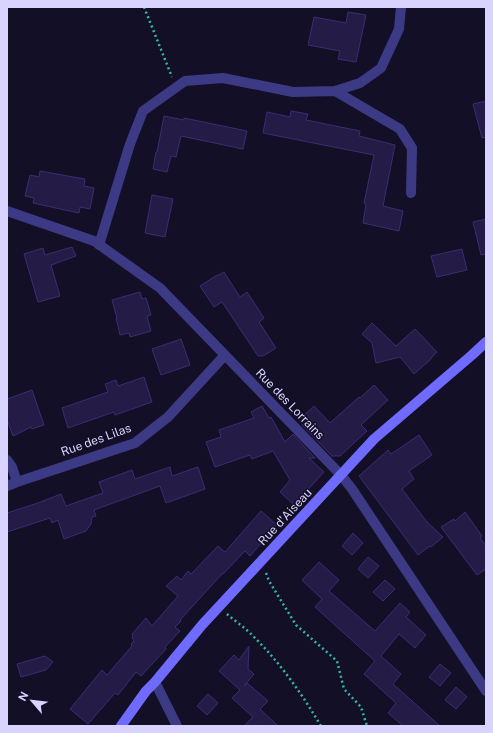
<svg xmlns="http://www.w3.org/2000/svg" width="493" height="733" viewBox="0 0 493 733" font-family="'Public Sans',sans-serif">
<rect width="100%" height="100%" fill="#130f26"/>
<path fill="#241b47" stroke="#3b2d73" d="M 348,12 L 366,15 L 356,62 L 338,59 L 340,51 L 308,45 L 314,17 L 346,23 Z
M 486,101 L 486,137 L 482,138 L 473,104 Z
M 291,111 L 308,114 L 306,120 L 360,131 L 359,136 L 395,145 L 383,206 L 403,211 L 399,231 L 363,223 L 366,204 L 364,203 L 374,155 L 263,133 L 267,112 L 290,117 Z
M 164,116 L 184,120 L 184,118 L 247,131 L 243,149 L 181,136 L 176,157 L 171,156 L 167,172 L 153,169 L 156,152 L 157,152 Z
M 40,171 L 85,179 L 84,186 L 94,188 L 90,209 L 80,207 L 79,213 L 33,203 L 34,198 L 25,196 L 30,175 L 39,177 Z
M 152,195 L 173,199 L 165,237 L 145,233 Z
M 486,219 L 486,254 L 481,255 L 473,222 Z
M 72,247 L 76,256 L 51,265 L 60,296 L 38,302 L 24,254 L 43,248 L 45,255 Z
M 462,249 L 467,270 L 437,277 L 431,256 Z
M 224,272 L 240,297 L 247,292 L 264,318 L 259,322 L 276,348 L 263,356 L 258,356 L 222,302 L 214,307 L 200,286 L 217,275 L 217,276 Z
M 140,292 L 142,299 L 146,298 L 151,315 L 147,316 L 151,331 L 130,337 L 129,333 L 120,335 L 116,318 L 117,318 L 112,300 Z
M 372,323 L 396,346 L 415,329 L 437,352 L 431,358 L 431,359 L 414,374 L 400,357 L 376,363 L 372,343 L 362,334 Z
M 181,339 L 190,365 L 161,375 L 152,349 Z
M 144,377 L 152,402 L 115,415 L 114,412 L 68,428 L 62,408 L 108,392 L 105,384 L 116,380 L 118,386 Z
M 374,385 L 388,400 L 361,425 L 367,431 L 340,456 L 332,456 L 302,425 L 306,422 L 302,417 L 314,406 L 330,423 L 359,397 L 360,398 Z
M 32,390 L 44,425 L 32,429 L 31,427 L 13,436 L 7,420 L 7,399 Z
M 262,406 L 269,418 L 271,417 L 285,442 L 293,434 L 315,458 L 309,458 L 324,472 L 294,505 L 280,492 L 290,480 L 273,451 L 252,459 L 250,455 L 215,467 L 206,442 L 221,437 L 219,430 L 254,418 L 251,412 Z
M 419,435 L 432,455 L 409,471 L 414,479 L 402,489 L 427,522 L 443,537 L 431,547 L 430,546 L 418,555 L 359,476 L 388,450 L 391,454 Z
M 170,467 L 172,476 L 198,467 L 205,489 L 166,503 L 160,486 L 94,510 L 96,516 L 92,517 L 91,524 L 86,531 L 64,539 L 58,520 L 52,523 L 50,518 L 7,532 L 7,513 L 44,501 L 43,501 L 61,494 L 66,506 L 103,493 L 99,482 L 132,470 L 135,479 Z
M 261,511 L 277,525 L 250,556 L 245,551 L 223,574 L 222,574 L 180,620 L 181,621 L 175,627 L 180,631 L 165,647 L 166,649 L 141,676 L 136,672 L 118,695 L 115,693 L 88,724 L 70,709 L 102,670 L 107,675 L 132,646 L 131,644 L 134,641 L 132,637 L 133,636 L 132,634 L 146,618 L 152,626 L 178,596 L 166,586 L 177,576 L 181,580 L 188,571 L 191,574 L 218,546 L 225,552 Z
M 465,512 L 482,536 L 480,538 L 486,546 L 486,569 L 477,575 L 441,527 L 454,519 L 455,521 Z
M 353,533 L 363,543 L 352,555 L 342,546 Z
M 368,557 L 379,566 L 368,578 L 358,569 Z
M 319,562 L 339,580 L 329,591 L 375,631 L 400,603 L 410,612 L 406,617 L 426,635 L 415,648 L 399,634 L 381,656 L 401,674 L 393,684 L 440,726 L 403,726 L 388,713 L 396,703 L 364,674 L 375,661 L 315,607 L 322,599 L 302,580 Z
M 385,580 L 395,589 L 383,601 L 373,592 Z
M 249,646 L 248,669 L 254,674 L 244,686 L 247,683 L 268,701 L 260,709 L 278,726 L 244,726 L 253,717 L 232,698 L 240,690 L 219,671 L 234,655 L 239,660 Z
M 45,656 L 53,662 L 46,670 L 21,677 L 17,664 Z
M 440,664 L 451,673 L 440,686 L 429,677 Z
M 456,687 L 467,697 L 456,709 L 445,700 Z
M 208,694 L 218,703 L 207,715 L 197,706 Z"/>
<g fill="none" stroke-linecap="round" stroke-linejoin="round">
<path stroke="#2fb8b0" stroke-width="2.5" stroke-dasharray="2 3" stroke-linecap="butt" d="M 144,7 L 172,77
M 266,573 L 269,581 L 296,625 L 337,661 L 344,689 L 361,707 L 367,726
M 227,614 C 236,622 247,629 255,638 C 281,664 302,694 321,726"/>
<path stroke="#3d3a85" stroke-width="10" d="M 335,91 L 400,129 L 412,148 L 411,193
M 7,211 L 94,241 L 160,288 L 341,475 L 352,489 L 486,691
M 99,245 L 130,144 L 143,111 L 185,81 L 223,78 L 293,92 L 335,91 L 360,83 L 381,68 L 399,29 L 401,7
M 7,460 L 12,467 L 17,482
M 7,486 L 17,482 L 135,443 L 168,417 L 225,355
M 155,682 L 177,726"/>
<path stroke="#6f6bff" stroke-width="10" d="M 121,726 L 146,691 L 155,682 L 202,625 L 374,439 L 472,355 L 486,342"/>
</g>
<g text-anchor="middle" stroke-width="3" stroke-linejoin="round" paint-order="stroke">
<g font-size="12" fill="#d9d4ff" stroke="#130f26">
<text transform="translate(290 404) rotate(46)" y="4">Rue des Lorrains</text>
<text transform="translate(96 440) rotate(-20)" y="4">Rue des Lilas</text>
<text transform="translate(285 517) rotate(-47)" y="4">Rue d'Aiseau</text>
</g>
</g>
<rect width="493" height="733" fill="none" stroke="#d9d4ff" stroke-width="16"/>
<g transform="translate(32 701) rotate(298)" stroke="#130f26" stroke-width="3" paint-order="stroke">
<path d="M0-3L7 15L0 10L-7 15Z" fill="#d9d4ff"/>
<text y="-6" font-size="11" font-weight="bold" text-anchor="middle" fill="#d9d4ff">N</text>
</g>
</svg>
